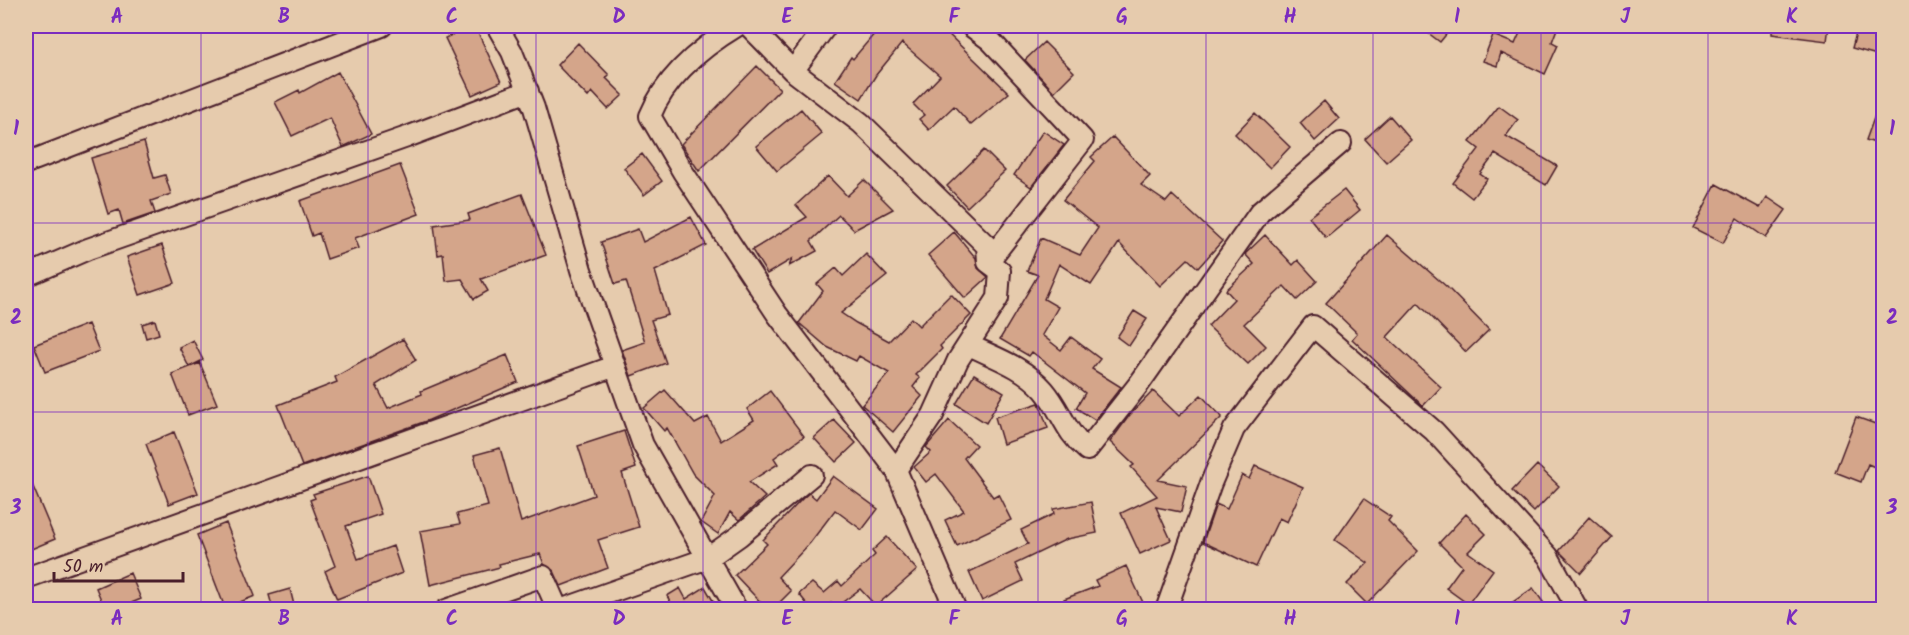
<svg xmlns="http://www.w3.org/2000/svg" width="1909" height="635" viewBox="0 0 1909 635" font-family="Kalam,sans-serif">
<rect width="100%" height="100%" fill="#e6cbad"/>
<filter id="ink" filterUnits="userSpaceOnUse"><feTurbulence type="fractalNoise" baseFrequency=".0167" numOctaves="2"/><feDisplacementMap in="SourceGraphic" scale="12" xChannelSelector="R" yChannelSelector="G"/><feConvolveMatrix kernelMatrix="1 2 1 2 8 2 1 2 1" color-interpolation-filters="sRGB"/></filter>
<g filter="url(#ink)">
<path fill="#d4a58a" stroke="#4a1f2b" stroke-width="1.5" d="M 472,26 L 475,26 L 501,82 L 472,95 L 445,38 Z
M 881,26 L 914,26 L 922,31 L 927,26 L 940,26 L 1009,93 L 971,125 L 954,106 L 929,130 L 919,119 L 924,115 L 913,104 L 940,76 L 902,43 L 876,75 L 861,99 L 835,81 L 851,57 L 853,59 Z
M 1419,26 L 1453,26 L 1440,42 Z
M 1523,26 L 1558,26 L 1552,42 L 1558,45 L 1545,74 L 1501,53 L 1497,66 L 1483,61 L 1493,35 L 1515,44 Z
M 1772,26 L 1829,26 L 1827,41 L 1772,34 Z
M 1858,26 L 1884,26 L 1884,57 L 1852,48 Z
M 1044,42 L 1074,72 L 1054,92 L 1025,60 Z
M 578,43 L 609,75 L 606,78 L 623,95 L 608,109 L 592,92 L 588,97 L 557,65 Z
M 757,66 L 780,89 L 699,171 L 681,144 Z
M 338,72 L 371,134 L 343,147 L 330,118 L 292,136 L 275,102 L 299,90 L 300,93 Z
M 1882,96 L 1884,131 L 1878,144 L 1866,140 Z
M 1324,101 L 1339,119 L 1315,141 L 1300,123 Z
M 1499,106 L 1518,120 L 1506,136 L 1557,166 L 1546,185 L 1495,154 L 1480,174 L 1487,179 L 1472,198 L 1453,183 L 1479,149 L 1470,142 Z
M 801,109 L 822,134 L 777,171 L 756,146 Z
M 1255,113 L 1290,147 L 1270,168 L 1235,134 Z
M 1390,116 L 1411,140 L 1386,162 L 1365,139 Z
M 1043,131 L 1064,145 L 1031,187 L 1014,175 Z
M 1113,137 L 1150,176 L 1141,185 L 1166,202 L 1172,195 L 1222,241 L 1198,268 L 1188,259 L 1160,286 L 1119,243 L 1091,285 L 1059,264 L 1044,299 L 1058,307 L 1042,335 L 1061,350 L 1071,337 L 1100,359 L 1092,369 L 1121,387 L 1095,420 L 1076,408 L 1085,393 L 1032,352 L 1029,356 L 1000,339 L 1038,275 L 1027,271 L 1041,238 L 1080,255 L 1098,228 L 1063,200 L 1095,161 L 1091,157 Z
M 144,142 L 154,178 L 165,175 L 171,194 L 151,201 L 155,213 L 123,224 L 119,210 L 108,214 L 91,158 Z
M 984,150 L 1005,171 L 967,207 L 947,186 Z
M 642,154 L 662,181 L 644,195 L 624,168 Z
M 400,165 L 419,214 L 355,238 L 359,248 L 327,259 L 319,233 L 312,236 L 300,201 Z
M 828,176 L 847,196 L 864,180 L 893,209 L 854,230 L 839,215 L 811,241 L 817,251 L 789,266 L 792,259 L 767,274 L 752,250 L 807,217 L 796,205 Z
M 1716,184 L 1760,208 L 1767,197 L 1786,210 L 1766,238 L 1737,218 L 1723,243 L 1693,228 Z
M 1344,190 L 1360,210 L 1326,238 L 1309,217 Z
M 522,194 L 546,255 L 481,279 L 488,291 L 474,299 L 462,279 L 446,281 L 443,254 L 438,255 L 434,225 L 470,220 L 468,214 Z
M 691,217 L 706,245 L 655,271 L 668,315 L 651,320 L 666,363 L 631,376 L 622,350 L 645,342 L 626,281 L 615,284 L 601,242 L 638,229 L 643,242 Z
M 954,232 L 976,258 L 978,268 L 988,277 L 965,298 L 928,255 Z
M 1265,235 L 1293,265 L 1298,260 L 1317,281 L 1297,300 L 1284,286 L 1244,324 L 1266,346 L 1248,364 L 1208,326 L 1234,299 L 1226,290 L 1254,264 L 1245,254 Z
M 1387,235 L 1447,287 L 1489,330 L 1466,352 L 1418,303 L 1387,337 L 1441,387 L 1423,406 L 1352,339 L 1357,333 L 1326,303 Z
M 162,245 L 175,283 L 140,295 L 127,257 Z
M 866,254 L 887,276 L 841,313 L 856,323 L 889,341 L 911,318 L 919,326 L 951,294 L 971,315 L 940,346 L 942,349 L 916,375 L 920,378 L 913,387 L 922,396 L 893,432 L 862,405 L 889,373 L 859,356 L 856,361 L 827,347 L 799,323 L 823,291 L 817,284 L 836,268 L 843,276 Z
M 1134,311 L 1147,319 L 1129,346 L 1117,337 Z
M 155,320 L 159,334 L 146,338 L 142,324 Z
M 88,324 L 99,351 L 45,372 L 34,345 Z
M 403,339 L 416,360 L 376,385 L 388,408 L 422,394 L 421,391 L 507,355 L 518,382 L 429,420 L 302,466 L 278,405 L 337,382 L 335,377 Z
M 193,340 L 203,360 L 189,367 L 179,347 Z
M 200,363 L 217,404 L 188,415 L 172,374 Z
M 974,374 L 1004,392 L 986,423 L 956,404 Z
M 665,390 L 695,424 L 708,417 L 721,441 L 754,420 L 747,409 L 770,391 L 804,436 L 774,458 L 778,464 L 749,482 L 765,497 L 739,520 L 730,512 L 718,534 L 701,522 L 715,496 L 693,474 L 667,428 L 664,431 L 644,408 Z
M 1153,391 L 1179,416 L 1201,395 L 1222,417 L 1158,480 L 1187,486 L 1181,512 L 1156,507 L 1171,540 L 1140,554 L 1121,513 L 1157,496 L 1131,467 L 1134,465 L 1110,442 L 1129,416 Z
M 1039,403 L 1048,428 L 1003,444 L 995,417 Z
M 1856,417 L 1884,427 L 1884,471 L 1868,464 L 1861,482 L 1835,472 Z
M 834,420 L 856,443 L 836,462 L 814,438 Z
M 949,420 L 976,445 L 964,458 L 993,497 L 998,494 L 1011,520 L 957,546 L 945,520 L 964,511 L 936,474 L 926,482 L 914,467 L 931,452 L 926,447 Z
M 624,431 L 636,468 L 622,473 L 639,527 L 598,540 L 608,568 L 561,586 L 554,571 L 544,564 L 540,554 L 499,564 L 500,567 L 430,585 L 420,531 L 460,524 L 457,514 L 488,506 L 474,455 L 500,448 L 521,522 L 594,495 L 578,446 Z
M 174,432 L 198,493 L 169,504 L 146,444 Z
M 1537,465 L 1559,486 L 1534,512 L 1512,491 Z
M 1255,466 L 1303,487 L 1287,522 L 1279,518 L 1256,567 L 1203,542 L 1216,504 L 1227,509 L 1242,475 L 1249,479 Z
M 26,470 L 55,539 L 29,550 L 26,541 Z
M 368,476 L 381,514 L 346,526 L 358,559 L 393,546 L 402,573 L 337,599 L 325,571 L 335,566 L 310,500 L 315,498 L 313,494 Z
M 833,476 L 878,509 L 862,530 L 835,510 L 810,543 L 778,577 L 791,591 L 773,609 L 767,609 L 735,575 L 767,544 L 763,540 L 803,498 L 809,493 L 816,499 Z
M 1364,499 L 1391,517 L 1388,521 L 1418,551 L 1367,604 L 1347,584 L 1368,563 L 1335,540 Z
M 1091,502 L 1097,533 L 1067,539 L 1015,564 L 1023,581 L 982,601 L 969,572 L 1028,544 L 1021,530 L 1054,514 L 1053,509 Z
M 1466,514 L 1486,534 L 1468,552 L 1493,570 L 1468,604 L 1446,588 L 1462,566 L 1439,543 Z
M 1589,517 L 1612,537 L 1581,573 L 1559,551 Z
M 226,523 L 255,596 L 225,608 L 197,535 Z
M 887,537 L 917,570 L 876,606 L 860,589 L 835,608 L 831,603 L 822,609 L 811,609 L 799,594 L 812,583 L 824,593 L 838,581 L 842,586 L 875,555 L 872,551 Z
M 1126,566 L 1146,609 L 1068,609 L 1064,599 L 1098,586 L 1095,580 Z
M 130,573 L 141,599 L 117,609 L 105,609 L 96,588 Z
M 705,587 L 718,609 L 668,609 L 673,606 L 667,596 L 680,588 L 686,599 Z
M 1533,588 L 1548,609 L 1503,609 Z
M 290,589 L 295,609 L 273,609 L 269,595 Z"/>
<g fill="none" stroke-linecap="round" stroke-linejoin="round">
<defs>
<path id="minor" d="M 497,26 L 512,52 L 534,108 L 581,270 L 643,445 L 737,610
M 737,26 C 702,47 666,76 650,116 L 683,172 L 777,314 L 896,470 L 956,610
M 749,26 L 793,71 L 861,123 L 987,246 L 988,262 L 1000,271 L 998,298 L 958,360 L 933,415 L 896,470
M 971,26 L 990,40 L 1083,140 L 988,262
M 793,71 L 826,26
M 26,163 L 382,26
M 26,276 L 88,249 L 407,137 L 528,91
M 969,345 C 996,358 1024,367 1044,390 C 1062,411 1064,431 1087,450 L 1139,384 L 1260,212 L 1341,143
M 26,578 L 615,366
M 446,610 L 543,576 L 558,610
M 560,610 L 708,558 L 739,536 L 812,475
M 1166,610 L 1211,483 L 1234,429 L 1313,326 L 1434,431 L 1548,556 L 1578,610"/>
</defs>
<use href="#minor" stroke="#4a1f2b" stroke-width="24"/>
<use href="#minor" stroke="#e6cbad" stroke-width="20"/>
</g>
</g>
<path fill="none" stroke="#7b2cbf" stroke-width="1.5" stroke-opacity="0.55" d="M 201,26 L 201,610M 368,26 L 368,610M 536,26 L 536,610M 703,26 L 703,610M 871,26 L 871,610M 1038,26 L 1038,610M 1206,26 L 1206,610M 1373,26 L 1373,610M 1541,26 L 1541,610M 1708,26 L 1708,610M 26,223 L 1884,223M 26,412 L 1884,412"/>
<rect width="1909" height="635" fill="none" stroke="#e6cbad" stroke-width="66"/>
<path d="M54 572v9h129v-9" fill="none" stroke="#4a1f2b" stroke-width="3"/>
<text x="63" y="572" font-size="18" fill="#4a1f2b" stroke="#e6cbad" stroke-width="4.5" paint-order="stroke">50 m</text>
<rect x="33" y="33" width="1843" height="569" fill="none" stroke="#7b2cbf" stroke-width="2"/>
<g font-size="20" text-anchor="middle" font-weight="bold" fill="#7b2cbf">
<text x="117" y="23">A</text>
<text x="284" y="23">B</text>
<text x="452" y="23">C</text>
<text x="619" y="23">D</text>
<text x="787" y="23">E</text>
<text x="954" y="23">F</text>
<text x="1122" y="23">G</text>
<text x="1290" y="23">H</text>
<text x="1457" y="23">I</text>
<text x="1625" y="23">J</text>
<text x="1792" y="23">K</text>
<text x="16" y="135">1</text>
<text x="1892" y="135">1</text>
<text x="16" y="324">2</text>
<text x="1892" y="324">2</text>
<text x="16" y="514">3</text>
<text x="1892" y="514">3</text>
<text x="117" y="625">A</text>
<text x="284" y="625">B</text>
<text x="452" y="625">C</text>
<text x="619" y="625">D</text>
<text x="787" y="625">E</text>
<text x="954" y="625">F</text>
<text x="1122" y="625">G</text>
<text x="1290" y="625">H</text>
<text x="1457" y="625">I</text>
<text x="1625" y="625">J</text>
<text x="1792" y="625">K</text>
</g>
</svg>
